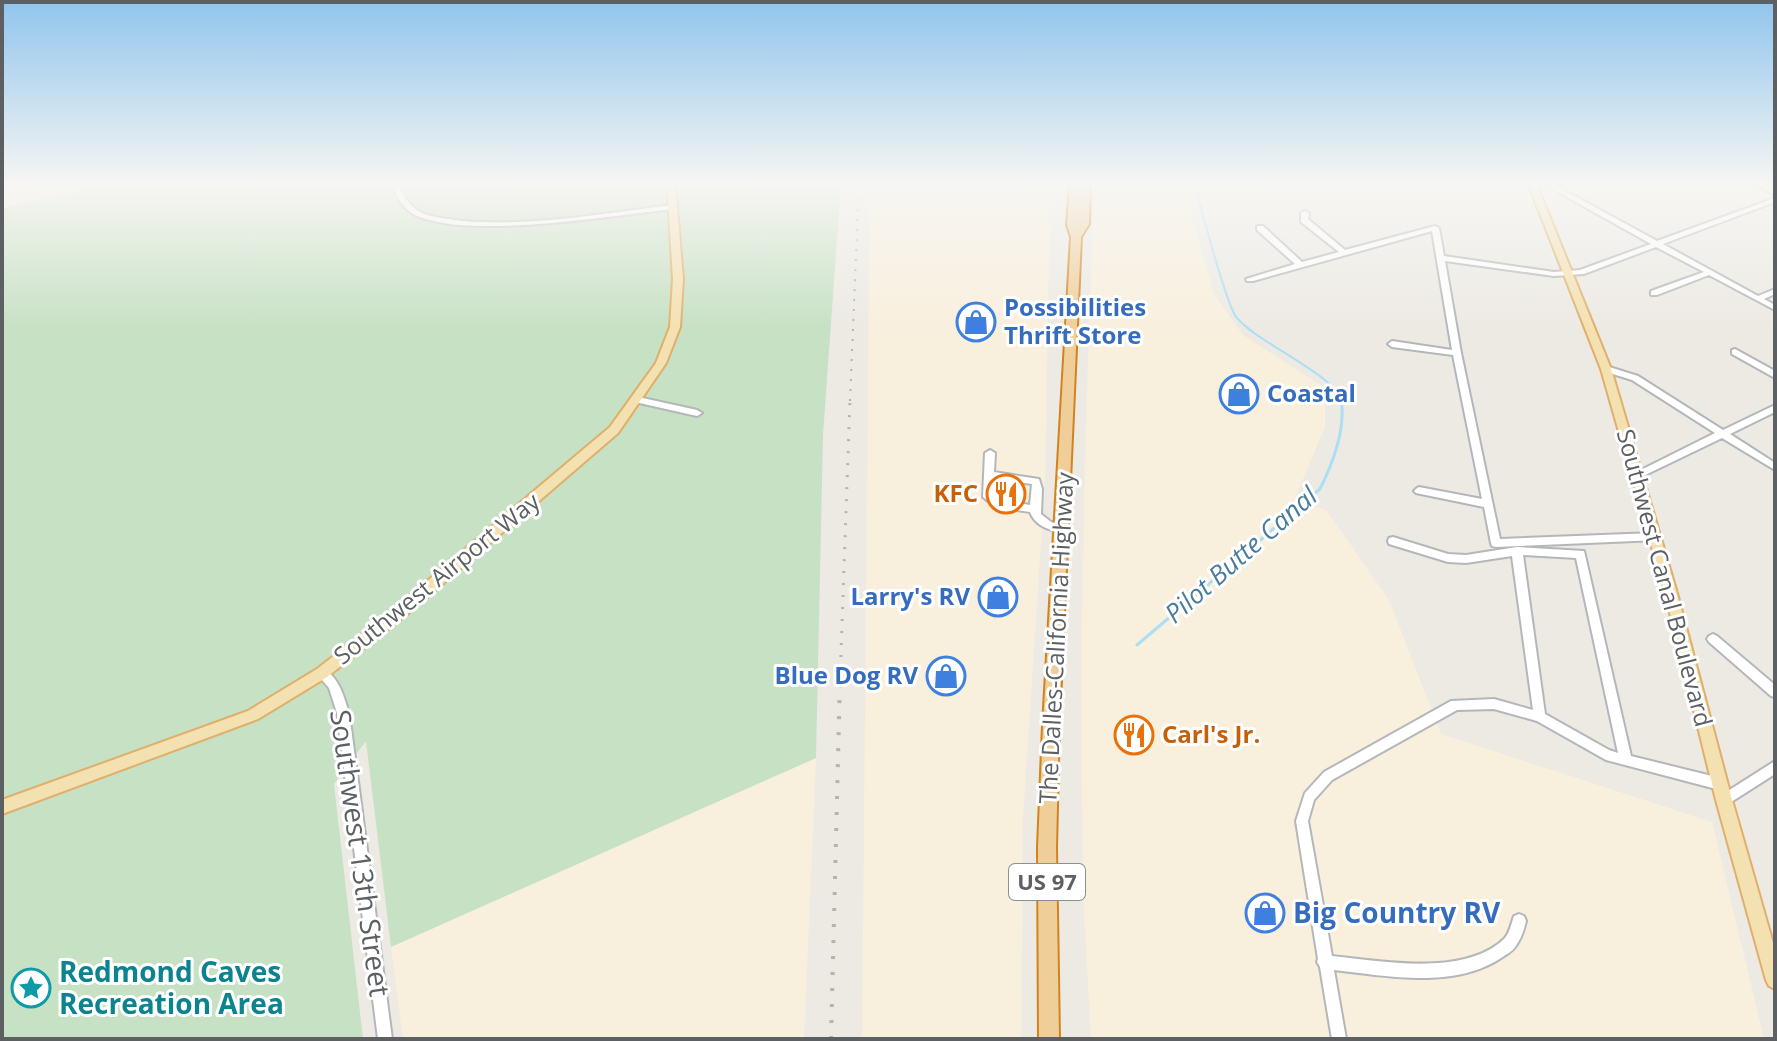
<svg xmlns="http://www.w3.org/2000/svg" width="1777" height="1041" viewBox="0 0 1777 1041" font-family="'Open Sans',sans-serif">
<rect width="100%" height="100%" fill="#edeae4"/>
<path fill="#f9efdd" d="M 870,183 L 1046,183 L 1045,193 L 1050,199 L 1045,480 L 1023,818 L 1021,1039 L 862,1039 Z
M 1097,183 L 1183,183 L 1214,294 L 1243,335 L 1325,388 L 1325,427 L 1295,498 L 1327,511 L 1389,600 L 1441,734 L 1712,822 L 1764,1039 L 1091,1039 L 1083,893 L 1081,678 L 1085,451 L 1093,212 Z
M 816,758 L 804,1039 L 403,1039 L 391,947 Z"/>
<path fill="#c7e1c4" d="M 94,183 L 841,183 L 823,435 L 816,758 L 391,947 L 366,741 L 334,784 L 363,1039 L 2,1039 L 2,208 L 71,194 Z"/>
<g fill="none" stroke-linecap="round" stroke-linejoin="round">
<path stroke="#addef4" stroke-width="2" d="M 1194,183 C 1201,206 1226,306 1237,318 C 1258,343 1337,376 1341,401
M 1772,183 L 1775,185"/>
<path stroke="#addef4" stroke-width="3" d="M 1137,645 L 1320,489 C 1333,463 1346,428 1341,399"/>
<defs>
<path id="minor" d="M 392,183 L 399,183 C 403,195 409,206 420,212 C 433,218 449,219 463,221 C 532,227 604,213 673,205 L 677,207 L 673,209 C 612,216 551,226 490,226 C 466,226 439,225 417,216 C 404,210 396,197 392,183 Z
M 1542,183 L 1551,183 L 1657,241 L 1775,198 L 1775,202 L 1663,244 L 1758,296 L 1775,289 L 1775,294 L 1764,299 L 1775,305 L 1775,310 L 1709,275 L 1657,295 L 1651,295 L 1651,291 L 1704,272 L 1656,247 L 1584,274 L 1554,276 L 1445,261 L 1461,353 L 1500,539 L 1654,533 L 1658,534 L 1659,537 L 1658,540 L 1496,547 L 1492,546 L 1491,543 L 1484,507 L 1416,493 L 1414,491 L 1416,489 L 1419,487 L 1482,499 L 1453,355 L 1392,347 L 1388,344 L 1392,341 L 1452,350 L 1432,231 L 1253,281 L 1247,281 L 1246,279 L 1295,264 L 1257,230 L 1257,226 L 1263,226 L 1302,262 L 1339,252 L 1301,222 L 1301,213 L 1305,211 L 1309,213 L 1308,219 L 1345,250 L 1435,226 L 1439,228 L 1444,256 L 1554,272 L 1580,270 L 1651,244 Z
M 1735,349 L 1775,371 L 1775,378 L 1732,354 L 1732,350 Z
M 1606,366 L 1638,376 L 1723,430 L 1775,405 L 1775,412 L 1730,434 L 1775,463 L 1775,470 L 1722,438 L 1639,478 L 1633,478 L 1631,476 L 1633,474 L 1715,433 L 1632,380 L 1603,371 L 1602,369 L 1603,367 Z
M 638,397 L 697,410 L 702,413 L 697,416 L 635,402 L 634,400 Z
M 990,450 L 995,453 L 994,472 L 1039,479 L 1042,489 L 1041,514 L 1051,522 L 1065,525 L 1066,528 L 1065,531 C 1051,532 1035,526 1030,512 C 1013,509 996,509 983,497 L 985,453 ZM 994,479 L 1032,484 L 1030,505 L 1000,500 L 993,495 Z
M 1393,537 L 1448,554 L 1466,555 L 1517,547 L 1584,551 L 1631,756 L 1720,778 L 1724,780 L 1726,784 L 1724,788 L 1720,790 L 1606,760 L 1537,721 L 1494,709 L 1457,710 L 1332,780 L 1314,800 L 1308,821 L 1332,956 C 1381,961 1464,977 1504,939 C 1510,933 1511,924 1514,916 L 1519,914 L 1524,916 L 1526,921 C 1524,929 1522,937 1517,944 C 1514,950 1509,953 1504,956 C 1456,990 1388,976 1334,970 L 1346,1039 L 1332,1039 L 1320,967 L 1317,962 L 1318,959 L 1296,821 L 1305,793 L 1324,772 L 1451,701 L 1494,699 L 1533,710 L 1512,556 L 1466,563 L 1448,562 L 1389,544 L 1388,541 L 1389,538 ZM 1523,555 L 1576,558 L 1618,753 L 1609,750 L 1545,714 Z
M 1713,634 L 1717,636 L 1775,685 L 1775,697 L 1771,696 L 1709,642 L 1707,639 L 1709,636 Z
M 322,668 C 340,678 343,695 349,713 L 392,1039 L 378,1039 L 337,713 L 329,688 L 316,673 L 318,670 Z
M 1775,761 L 1775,774 L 1728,804 L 1724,806 L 1720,804 L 1718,800 L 1720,796 Z"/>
<path id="major" d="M 667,183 L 675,183 L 683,279 L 680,327 L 666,363 L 618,433 L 410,612 L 327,677 L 258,719 L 2,814 L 2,800 L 248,711 L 317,669 L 400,604 L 610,427 L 656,363 L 670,327 L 673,279 Z
M 1528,183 L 1536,183 L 1611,369 L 1677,593 L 1732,800 L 1775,950 L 1775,989 L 1769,986 L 1766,980 L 1716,800 L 1665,593 L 1601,369 Z
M 1753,183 L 1764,183 L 1775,189 L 1775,195 Z"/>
<path id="highway" d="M 1070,183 L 1080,183 L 1078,226 L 1080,183 L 1090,183 L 1089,224 L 1081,237 L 1059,725 L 1056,847 L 1059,1039 L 1039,1039 L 1038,847 L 1043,725 L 1071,237 L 1067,225 Z"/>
</defs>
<use href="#minor" stroke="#b4b7b9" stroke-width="4"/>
<use href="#major" stroke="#dfaf6b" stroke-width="4"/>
<use href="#highway" stroke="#d3831d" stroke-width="4"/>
<use href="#minor" fill="#fff" fill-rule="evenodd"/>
<use href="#major" fill="#f4e1b1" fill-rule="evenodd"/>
<use href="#highway" fill="#efce99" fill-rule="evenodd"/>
<path stroke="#b2b3b3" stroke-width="2" stroke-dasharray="2 8" stroke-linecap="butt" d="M 850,401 L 859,183"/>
<path stroke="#b2b3b3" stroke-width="3" stroke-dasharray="2 10" stroke-linecap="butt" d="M 840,681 L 850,399"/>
<path stroke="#b2b3b3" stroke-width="4" stroke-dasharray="3 13" stroke-linecap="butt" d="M 831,1039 L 840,679"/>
</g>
<linearGradient id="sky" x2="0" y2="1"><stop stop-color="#90c5ed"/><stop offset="0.56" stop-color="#f7f6f3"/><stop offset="1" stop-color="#f7f6f3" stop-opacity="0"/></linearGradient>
<rect width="1777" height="329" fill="url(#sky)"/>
<defs>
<symbol id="shop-ring" viewBox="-11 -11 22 22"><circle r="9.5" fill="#fff" stroke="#3f7fe0" stroke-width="1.5"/><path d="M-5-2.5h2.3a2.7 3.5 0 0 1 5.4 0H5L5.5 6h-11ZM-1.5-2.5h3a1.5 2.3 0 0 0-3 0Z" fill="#3f7fe0"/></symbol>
<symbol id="restaurant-ring" viewBox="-11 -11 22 22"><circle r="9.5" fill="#fff" stroke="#e8710a" stroke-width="1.5"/><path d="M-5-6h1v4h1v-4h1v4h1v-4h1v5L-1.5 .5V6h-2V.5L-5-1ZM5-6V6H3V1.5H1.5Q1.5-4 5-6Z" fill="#e8710a"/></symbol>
<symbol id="sight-ring" viewBox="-11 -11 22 22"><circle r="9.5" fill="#fff" stroke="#0f9aa8" stroke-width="1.5"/><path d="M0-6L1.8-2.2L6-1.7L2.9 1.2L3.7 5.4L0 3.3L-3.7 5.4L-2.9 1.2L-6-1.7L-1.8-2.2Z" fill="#0f9aa8"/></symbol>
</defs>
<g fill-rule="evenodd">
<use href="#shop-ring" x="954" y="300" width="44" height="44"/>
<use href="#shop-ring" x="1217" y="372" width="44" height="44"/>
<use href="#restaurant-ring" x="984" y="472" width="44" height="44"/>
<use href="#shop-ring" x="976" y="575" width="44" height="44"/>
<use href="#shop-ring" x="924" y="654" width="44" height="44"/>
<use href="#restaurant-ring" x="1112" y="713" width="44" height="44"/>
<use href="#shop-ring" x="1243" y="891" width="44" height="44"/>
<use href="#sight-ring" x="9" y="966" width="44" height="44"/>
</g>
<g text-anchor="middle" stroke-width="6" stroke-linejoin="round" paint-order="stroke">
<rect fill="#fff" stroke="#8d9092" stroke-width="2" x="1009" y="864" width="76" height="36" rx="6"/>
<g font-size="22" font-weight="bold" fill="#5c6063">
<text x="1047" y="890">US 97</text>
</g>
<g font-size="24" font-weight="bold" fill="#366cbe" stroke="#fff" text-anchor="start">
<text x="1004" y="316">Possibilities<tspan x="1004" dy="28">Thrift Store</tspan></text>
<text x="1267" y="402">Coastal</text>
<text x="970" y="605" text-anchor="end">Larry's RV</text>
<text x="918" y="684" text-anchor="end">Blue Dog RV</text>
</g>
<g font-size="24" font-weight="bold" fill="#c56008" stroke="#fff" text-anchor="end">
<text x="978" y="502">KFC</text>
<text x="1162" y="743" text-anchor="start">Carl's Jr.</text>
</g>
<g font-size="24" fill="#5c6063" stroke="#fff">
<text transform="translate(1664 578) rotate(75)" y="8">Southwest Canal Boulevard</text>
<text transform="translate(437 579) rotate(-39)" y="8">Southwest Airport Way</text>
<text transform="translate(1057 638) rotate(-87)" y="8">The Dalles-California Highway</text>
</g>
<g font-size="26" font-style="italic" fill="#497b9c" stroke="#fff">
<text transform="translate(1241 555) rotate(-41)" y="9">Pilot Butte Canal</text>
</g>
<g font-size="28" fill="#5c6063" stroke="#fff">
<text transform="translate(360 853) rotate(82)" y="10">Southwest 13th Street</text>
</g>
<g font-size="28" font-weight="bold" fill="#366cbe" stroke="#fff" text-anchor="start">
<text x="1293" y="923">Big Country RV</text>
</g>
<g font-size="28" font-weight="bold" fill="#0d838f" stroke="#fff" text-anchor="start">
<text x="59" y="982">Redmond Caves<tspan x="59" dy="32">Recreation Area</tspan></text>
</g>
</g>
<rect width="1777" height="1041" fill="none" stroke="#5c6063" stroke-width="8"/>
</svg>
